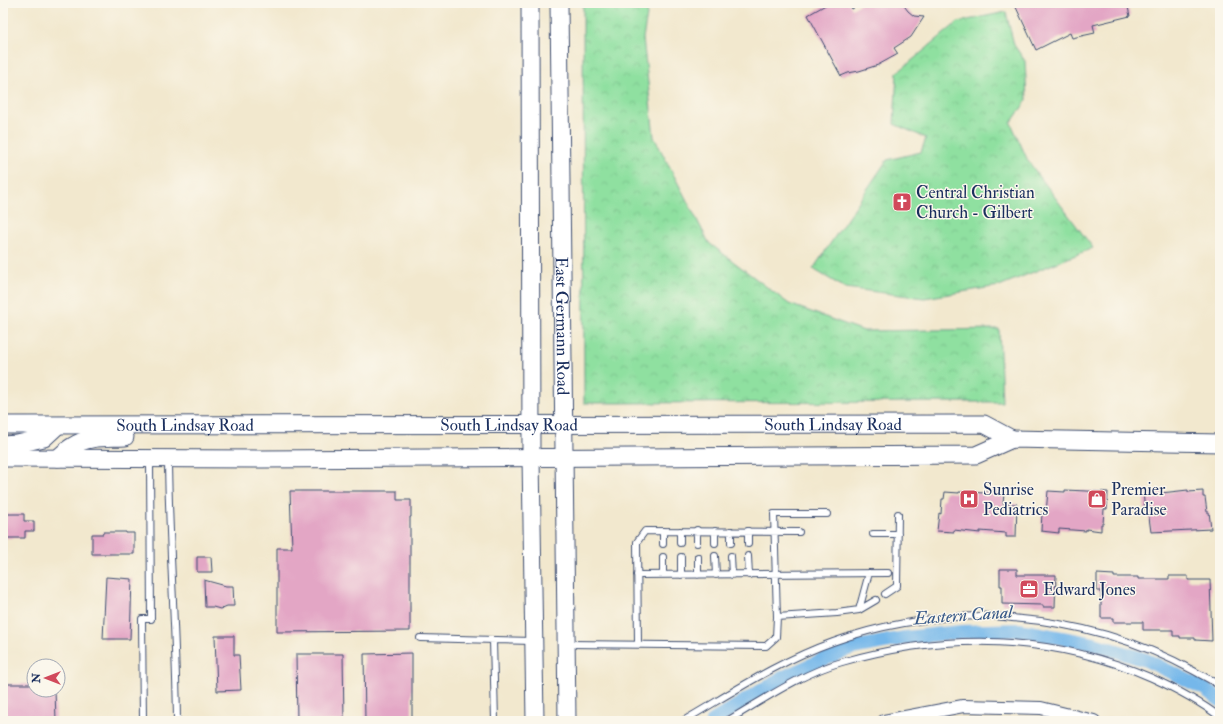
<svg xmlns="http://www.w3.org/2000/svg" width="1223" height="724" viewBox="0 0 1223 724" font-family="'IM FELL Double Pica',serif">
<defs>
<pattern id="park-crowns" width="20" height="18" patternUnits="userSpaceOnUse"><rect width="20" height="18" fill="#8fe0a0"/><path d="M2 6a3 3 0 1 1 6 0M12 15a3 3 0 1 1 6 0" fill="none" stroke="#7bc08c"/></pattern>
</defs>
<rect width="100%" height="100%" fill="#fbf7ec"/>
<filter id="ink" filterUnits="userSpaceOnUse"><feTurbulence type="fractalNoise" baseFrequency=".025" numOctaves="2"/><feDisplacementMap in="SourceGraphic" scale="8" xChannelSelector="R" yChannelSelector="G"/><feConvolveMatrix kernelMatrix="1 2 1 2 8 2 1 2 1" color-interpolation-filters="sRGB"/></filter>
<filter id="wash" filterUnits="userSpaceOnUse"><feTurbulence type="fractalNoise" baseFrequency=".012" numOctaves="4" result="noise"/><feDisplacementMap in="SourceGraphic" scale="16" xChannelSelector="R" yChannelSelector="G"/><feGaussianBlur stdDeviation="0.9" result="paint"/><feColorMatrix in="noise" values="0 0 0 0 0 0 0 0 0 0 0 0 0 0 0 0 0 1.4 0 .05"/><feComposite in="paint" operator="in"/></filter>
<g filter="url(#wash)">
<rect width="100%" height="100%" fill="#f2e8ce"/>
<path fill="url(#park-crowns)" stroke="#55887f" d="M 583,3 L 649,3 L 643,38 L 654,137 L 709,243 L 789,304 L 864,331 L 999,329 L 1002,402 L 584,403 Z
M 1006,12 L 1014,45 L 1025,61 L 1027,100 L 1011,123 L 1028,161 L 1093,248 L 999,286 L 924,298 L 845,288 L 813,269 L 887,160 L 921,152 L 926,138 L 894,124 L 897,73 L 958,22 Z"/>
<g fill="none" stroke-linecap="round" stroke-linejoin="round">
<path stroke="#75b7ea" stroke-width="14" d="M 713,721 L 780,679 L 847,649 L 905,638 L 960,632 L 1019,630 L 1094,644 L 1146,660 L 1205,689 L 1220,700"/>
</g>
<g id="blocks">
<path fill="#e3a6c5" d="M 829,3 L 849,3 L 852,9 L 862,3 L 902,3 L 908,11 L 914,16 L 924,17 L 911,37 L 894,48 L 898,54 L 878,65 L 859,71 L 848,73 L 841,76 L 808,15 Z
M 1014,3 L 1127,3 L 1130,16 L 1093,25 L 1095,33 L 1072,38 L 1070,33 L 1036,50 Z
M 986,490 L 1004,492 L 1003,504 L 1017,504 L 1016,537 L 1006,537 L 1006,533 L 980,531 L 980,533 L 954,530 L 954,532 L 937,531 L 939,513 L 941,514 L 942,499 L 944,499 L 945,492 L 959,493 L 959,492 L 986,493 Z
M 1065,490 L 1108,492 L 1107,509 L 1104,509 L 1103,524 L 1101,524 L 1101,531 L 1086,529 L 1086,531 L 1059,529 L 1059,533 L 1041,531 L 1042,512 L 1046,513 L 1048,491 L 1065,492 Z
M 1161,490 L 1161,493 L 1188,490 L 1188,492 L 1203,491 L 1203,497 L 1205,497 L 1207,512 L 1209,512 L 1211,529 L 1151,532 L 1148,510 L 1145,510 L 1143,492 Z
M 290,491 L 397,491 L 397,500 L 411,500 L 411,517 L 410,517 L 410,631 L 277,632 L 277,548 L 292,548 Z
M 6,514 L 24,514 L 24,521 L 34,521 L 34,531 L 25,531 L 25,538 L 6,538 L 6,531 L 3,531 L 3,521 L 6,521 Z
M 103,532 L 126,532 L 126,533 L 134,533 L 134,554 L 92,554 L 92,534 L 103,534 Z
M 197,557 L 211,557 L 212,572 L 197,572 Z
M 1000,569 L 1017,569 L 1017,575 L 1056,575 L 1055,607 L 1043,607 L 1043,605 L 1002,604 L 1002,586 L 1000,586 Z
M 1097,574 L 1114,575 L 1114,577 L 1138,577 L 1138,579 L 1169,579 L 1169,576 L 1188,576 L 1188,580 L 1210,580 L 1212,641 L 1195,640 L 1195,638 L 1180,638 L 1180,636 L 1173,636 L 1173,630 L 1143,630 L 1143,622 L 1113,622 L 1113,618 L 1101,618 L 1101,591 L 1097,591 Z
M 106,577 L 132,579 L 130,639 L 103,639 Z
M 204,580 L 226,586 L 233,586 L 234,606 L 227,606 L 220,609 L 213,607 L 205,607 Z
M 215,636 L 234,636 L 234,655 L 239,655 L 241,690 L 217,691 Z
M 412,653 L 412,721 L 365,721 L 364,654 Z
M 296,654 L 343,654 L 344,721 L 297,721 Z
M 3,684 L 34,684 L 34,690 L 55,690 L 56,721 L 3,721 Z"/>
</g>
</g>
<g filter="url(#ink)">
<use href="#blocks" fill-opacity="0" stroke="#3b4b6f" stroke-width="1"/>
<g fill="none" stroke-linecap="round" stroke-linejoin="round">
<defs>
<path id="lane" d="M 168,460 C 169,547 176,634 177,721
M 697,530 L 697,543
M 663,531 L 663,544
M 680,531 L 680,543
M 715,531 L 715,543
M 731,531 L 731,543
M 748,531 L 748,544
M 873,534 L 898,534
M 715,556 L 716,575
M 731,556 L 732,575
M 748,556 L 749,575
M 663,557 L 663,575
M 681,557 L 681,575
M 698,557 L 698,575
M 637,575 L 888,573
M 885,594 L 897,586 L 898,514
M 859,610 L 869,573
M 777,617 L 837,613 L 859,610 L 876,600
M 420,638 L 532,641
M 493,640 L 495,721
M 568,644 L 766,646 L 776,637 L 777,617 L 774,514 L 827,514
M 638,644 L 637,542 L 645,531 L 799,532
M 143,721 L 142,619 L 151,619 L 150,460
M 683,721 C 733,692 779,661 833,642 C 879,625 930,617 979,616 C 990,615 1001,617 1012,618 C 1075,623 1138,640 1194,671 C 1203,676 1212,680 1220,686
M 727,721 C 763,700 802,673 842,662 C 946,632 1053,634 1152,678 C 1176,689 1199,701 1220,717"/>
<path id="street" d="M 884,721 L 963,706 L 1041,708 L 1094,721"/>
<g id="secondary">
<path d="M 530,3 L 531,457 L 535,721"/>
<path id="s1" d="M 559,3 L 567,721"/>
<path id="s2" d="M 3,425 L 984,424 L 1012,439"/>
<path d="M 3,445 L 17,444 L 44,438 L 57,426"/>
<path d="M 3,458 L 261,459 L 976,455 L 1012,439 L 1220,443"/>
<path d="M 58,458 C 63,454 67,449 73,446 C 87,436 108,438 125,437"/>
</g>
</defs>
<use href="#lane" stroke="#3b4b6f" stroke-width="8"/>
<use href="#street" stroke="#3b4b6f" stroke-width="14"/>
<use href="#secondary" stroke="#3b4b6f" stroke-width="19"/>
<use href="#lane" stroke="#fff" stroke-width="6"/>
<use href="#street" stroke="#fff" stroke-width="12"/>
<use href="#secondary" stroke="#fff" stroke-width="17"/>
</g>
</g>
<defs>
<symbol id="church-square" viewBox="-11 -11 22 22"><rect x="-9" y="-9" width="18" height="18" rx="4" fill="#d1495b" stroke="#fbf7ec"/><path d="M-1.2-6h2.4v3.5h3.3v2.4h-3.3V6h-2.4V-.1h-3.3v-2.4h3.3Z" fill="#fff"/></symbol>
<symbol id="hospital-square" viewBox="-11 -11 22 22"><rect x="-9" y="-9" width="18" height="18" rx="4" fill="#d1495b" stroke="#fbf7ec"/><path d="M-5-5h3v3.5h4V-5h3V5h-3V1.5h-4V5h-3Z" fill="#fff"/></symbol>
<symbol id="shop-square" viewBox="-11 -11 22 22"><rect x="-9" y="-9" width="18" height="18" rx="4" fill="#d1495b" stroke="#fbf7ec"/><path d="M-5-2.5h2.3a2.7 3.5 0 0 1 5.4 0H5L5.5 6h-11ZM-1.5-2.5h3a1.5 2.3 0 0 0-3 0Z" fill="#fff"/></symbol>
<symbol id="office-square" viewBox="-11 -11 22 22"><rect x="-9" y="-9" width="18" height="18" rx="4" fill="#d1495b" stroke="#fbf7ec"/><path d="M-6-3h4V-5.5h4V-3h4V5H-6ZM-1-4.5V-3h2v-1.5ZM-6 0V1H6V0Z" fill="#fff"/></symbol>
</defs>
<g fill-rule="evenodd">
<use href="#church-square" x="891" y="191" width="22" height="22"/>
<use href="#hospital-square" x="958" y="488" width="22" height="22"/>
<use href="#shop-square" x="1086" y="488" width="22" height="22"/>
<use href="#office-square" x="1018" y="578" width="22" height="22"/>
</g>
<g text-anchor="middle" stroke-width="3" stroke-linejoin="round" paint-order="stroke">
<g font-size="17" fill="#1b2f5e" stroke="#fbf7ec" text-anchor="start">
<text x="916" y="198">Central Christian<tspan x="916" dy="20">Church - Gilbert</tspan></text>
<text x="983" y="495">Sunrise<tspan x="983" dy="20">Pediatrics</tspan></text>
<text x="1111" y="495">Premier<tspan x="1111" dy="20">Paradise</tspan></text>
<text x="1043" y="595">Edward Jones</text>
</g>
<g font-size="17" fill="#1b2f5e" stroke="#fbf7ec">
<text dy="6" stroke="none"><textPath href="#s1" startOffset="323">East Germann Road</textPath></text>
<text dy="6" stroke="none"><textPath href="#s2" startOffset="506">South Lindsay Road</textPath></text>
<text dy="6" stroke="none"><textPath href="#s2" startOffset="830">South Lindsay Road</textPath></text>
<text dy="6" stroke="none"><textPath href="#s2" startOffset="182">South Lindsay Road</textPath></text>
</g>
<g font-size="18" font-style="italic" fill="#365888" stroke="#fbf7ec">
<text transform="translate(963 615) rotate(-4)" y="6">Eastern Canal</text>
</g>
</g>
<rect width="1223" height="724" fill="none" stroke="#fbf7ec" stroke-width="16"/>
<g transform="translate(46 678) rotate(270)"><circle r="19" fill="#fbf7ec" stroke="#a1a7b3"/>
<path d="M0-3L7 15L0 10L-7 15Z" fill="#d1495b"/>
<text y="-6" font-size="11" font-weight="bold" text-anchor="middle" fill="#1b2f5e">N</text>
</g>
</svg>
